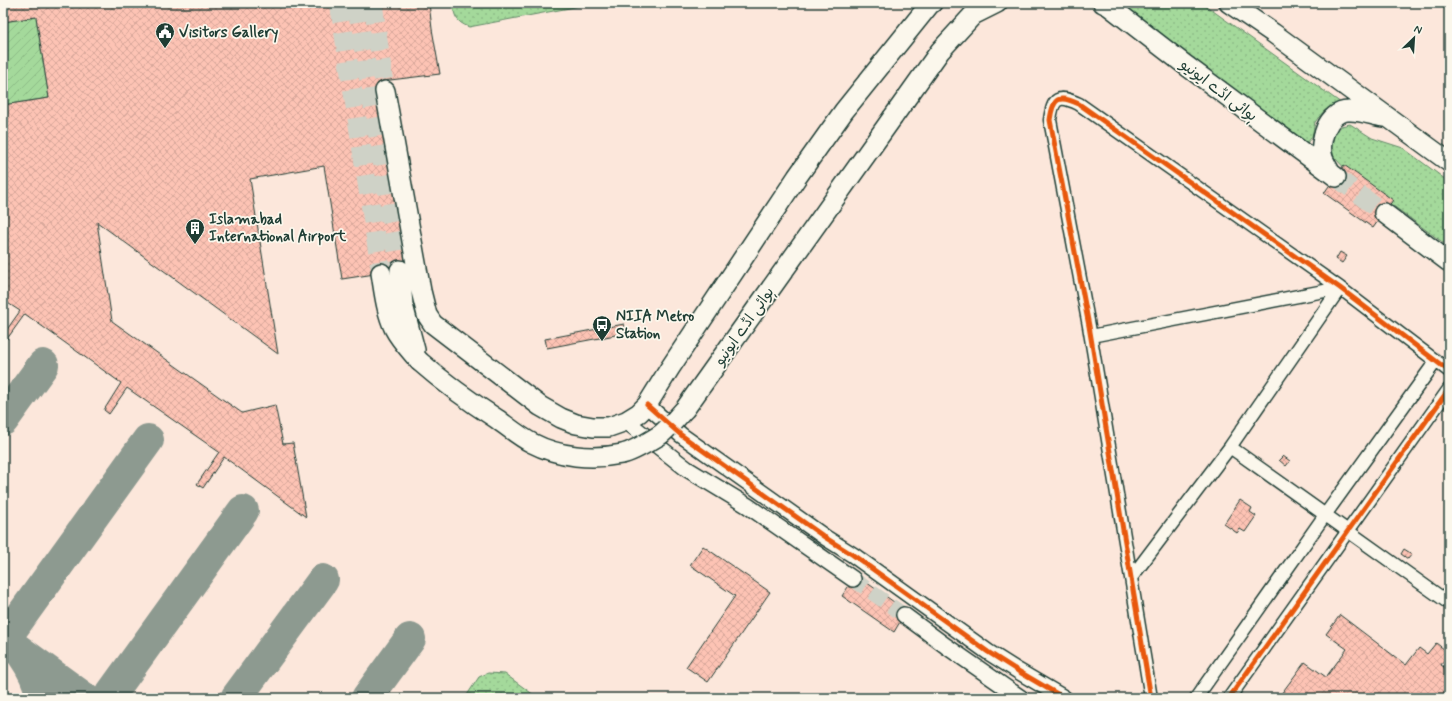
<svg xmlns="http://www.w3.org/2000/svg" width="1452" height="701" viewBox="0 0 1452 701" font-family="Mynerve,'Playpen Sans Arabic',sans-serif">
<defs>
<pattern id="grass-dots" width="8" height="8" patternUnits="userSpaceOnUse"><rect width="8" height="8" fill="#a4d99b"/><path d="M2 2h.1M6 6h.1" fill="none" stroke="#8dbb86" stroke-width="1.8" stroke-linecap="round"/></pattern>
<pattern id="garden-furrows" width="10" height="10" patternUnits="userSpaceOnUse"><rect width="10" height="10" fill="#a4d99b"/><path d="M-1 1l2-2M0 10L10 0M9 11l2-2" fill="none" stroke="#8dbb86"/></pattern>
<pattern id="building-cross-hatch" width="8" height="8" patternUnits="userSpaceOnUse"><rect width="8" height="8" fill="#fdc3b4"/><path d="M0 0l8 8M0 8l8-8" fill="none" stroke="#d8a89b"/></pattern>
</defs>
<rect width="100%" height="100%" fill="#fbf7ec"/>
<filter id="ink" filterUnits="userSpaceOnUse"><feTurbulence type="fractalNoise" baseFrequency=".025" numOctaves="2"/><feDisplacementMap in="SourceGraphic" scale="8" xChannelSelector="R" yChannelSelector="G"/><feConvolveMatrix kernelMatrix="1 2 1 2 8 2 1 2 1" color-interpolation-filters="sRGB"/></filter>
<g filter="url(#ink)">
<path fill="#fce7db" d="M 3,3 L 1449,3 L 1449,698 L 3,698 Z"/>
<path fill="url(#grass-dots)" stroke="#628b68" d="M 453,3 L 583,3 L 580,6 L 469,27 C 456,22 454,16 453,3 Z
M 1114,3 L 1202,3 L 1341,103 L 1324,111 L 1315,122 L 1312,137 L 1306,144 Z
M 1350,124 L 1372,138 L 1403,148 L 1449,182 L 1449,247 L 1350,174 L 1334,157 L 1331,146 L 1334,136 L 1341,126 Z
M 488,673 L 505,674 L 538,698 L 465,698 L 479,677 Z"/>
<path fill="url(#garden-furrows)" stroke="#628b68" d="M 36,17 L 49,98 L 3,105 L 3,22 Z"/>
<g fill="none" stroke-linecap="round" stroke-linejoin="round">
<path stroke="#8d9a90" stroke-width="32" d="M 3,420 L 43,365
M 3,639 L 84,698
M 4,640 L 148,440
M 23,655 C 33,669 39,682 42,698
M 108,698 L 243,511
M 236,698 L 323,580
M 367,698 L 410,639"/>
</g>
<path fill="url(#building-cross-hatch)" stroke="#1f3d34" d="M 3,3 L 429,3 L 432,29 L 440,74 L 382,81 L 414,268 L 342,279 L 324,166 L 250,179 L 278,354 L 97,222 L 112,321 L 242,413 L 275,405 L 283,444 L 293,443 L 306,517 L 224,457 L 203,488 L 197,484 L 219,452 L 127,388 L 109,414 L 104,410 L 121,383 L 25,314 L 7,339 L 3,335 L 20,311 L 3,300 L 3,105 L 49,98 L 36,17 L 3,22 Z
M 1344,165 L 1393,200 L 1373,228 L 1324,193 Z
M 1340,252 L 1347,256 L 1342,263 L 1336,259 Z
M 624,324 L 626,333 L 547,348 L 545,339 Z
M 1283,456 L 1290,461 L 1286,466 L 1279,460 Z
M 1240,500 L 1252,508 L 1250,512 L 1256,516 L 1245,532 L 1240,529 L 1237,533 L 1224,524 Z
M 703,546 L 770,592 L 708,682 L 686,667 L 735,596 L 690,565 Z
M 1404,549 L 1412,554 L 1408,559 L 1401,554 Z
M 856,575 L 908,612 L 904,615 L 894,632 L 842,596 Z
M 1340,615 L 1406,665 L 1419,648 L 1427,654 L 1436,643 L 1449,653 L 1441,665 L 1449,670 L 1449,698 L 1278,698 L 1305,662 L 1326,677 L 1347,649 L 1326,634 Z"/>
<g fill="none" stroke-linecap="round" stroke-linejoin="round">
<path stroke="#cfd2c7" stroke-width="15" stroke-dasharray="15 8" stroke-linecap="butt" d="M 853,579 L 904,615"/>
<path stroke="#cfd2c7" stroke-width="19" stroke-dasharray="19 10" stroke-linecap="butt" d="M 339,3 L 381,273
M 356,3 L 400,270
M 373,3 L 385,91
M 1336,177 L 1384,213"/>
<defs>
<path id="minor" d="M 1091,336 L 1340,288
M 1230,447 L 1449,603
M 1131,578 L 1230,447 L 1340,288
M 1151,698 L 1089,326 L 1050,120 C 1053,98 1058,94 1079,104 L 1340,288 L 1449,371
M 1196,698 L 1325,515 L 1436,361
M 1229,698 L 1449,389"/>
<path id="tertiary" d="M 647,405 L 681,435 L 826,538 L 853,555 L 988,652 L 1018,671 L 1064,698
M 626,421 L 687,469 L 748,506 L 853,579
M 904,615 L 946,646 L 1021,698"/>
<path id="primary" d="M 1103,3 L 1109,6 L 1184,64 L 1336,177
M 1229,3 L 1273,33 L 1449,162
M 385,91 L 421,291 L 427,315 L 433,324 L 540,406 L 561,418 L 576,424 L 593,427 L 609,427 L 626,421 L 639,413 L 647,405 L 670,368 L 797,177 L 844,111 L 930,4 L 932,3
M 893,117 L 940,51 L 973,15 L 997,3
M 1330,172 C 1328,168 1325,163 1323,158 C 1318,141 1328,111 1348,111 C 1359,110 1372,115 1383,117
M 1384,213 L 1449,262
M 400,270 L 403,305 L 415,350
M 381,273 C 384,291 386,311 394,328 C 400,340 410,350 419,361"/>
</defs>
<use href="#minor" stroke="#1f3d34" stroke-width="15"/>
<use href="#tertiary" stroke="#1f3d34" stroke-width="18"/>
<use href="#primary" stroke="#1f3d34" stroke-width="22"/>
<use href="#minor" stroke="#fbf7ec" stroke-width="12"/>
<use href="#tertiary" stroke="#fbf7ec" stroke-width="15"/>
<use href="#primary" stroke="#fbf7ec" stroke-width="19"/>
<defs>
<path id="primary-bridge" d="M 419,361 C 443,382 469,401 497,419 C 508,427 520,437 532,443 C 559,457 592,460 622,454 C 633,452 650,441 660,435 C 669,428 677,417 685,409 L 893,117"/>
</defs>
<use href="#primary-bridge" stroke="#1f3d34" stroke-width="22" stroke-linecap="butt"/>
<use href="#primary-bridge" stroke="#fbf7ec" stroke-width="19"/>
<defs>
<path id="cycleway" d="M 647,405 L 681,435 L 826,538 L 853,555 L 988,652 L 1018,671 L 1064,698
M 1151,698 L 1089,326 L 1050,120 C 1053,98 1058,94 1079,104 L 1340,288 L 1449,371
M 1229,698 L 1449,389"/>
</defs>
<use href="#cycleway" stroke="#fbf7ec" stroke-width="8"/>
<use href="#cycleway" stroke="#e8590c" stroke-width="5"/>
</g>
</g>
<defs>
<symbol id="civic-pin" viewBox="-11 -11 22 30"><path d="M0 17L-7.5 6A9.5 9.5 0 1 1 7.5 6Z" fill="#1f3d34" stroke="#fbf7ec"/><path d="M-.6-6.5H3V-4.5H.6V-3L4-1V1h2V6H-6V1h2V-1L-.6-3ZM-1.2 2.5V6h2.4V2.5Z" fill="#fff"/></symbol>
<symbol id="building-pin" viewBox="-11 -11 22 30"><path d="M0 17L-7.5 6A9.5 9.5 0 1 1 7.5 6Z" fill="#1f3d34" stroke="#fbf7ec"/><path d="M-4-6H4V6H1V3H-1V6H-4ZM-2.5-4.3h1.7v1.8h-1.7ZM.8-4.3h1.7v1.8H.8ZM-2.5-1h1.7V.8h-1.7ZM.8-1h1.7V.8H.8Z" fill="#fff"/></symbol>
<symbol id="bus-pin" viewBox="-11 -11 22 30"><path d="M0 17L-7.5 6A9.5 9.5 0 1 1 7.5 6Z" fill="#1f3d34" stroke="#fbf7ec"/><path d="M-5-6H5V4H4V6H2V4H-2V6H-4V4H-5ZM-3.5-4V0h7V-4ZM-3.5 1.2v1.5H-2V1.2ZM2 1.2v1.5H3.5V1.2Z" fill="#fff"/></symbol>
</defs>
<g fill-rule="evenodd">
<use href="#civic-pin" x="154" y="21" width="22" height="30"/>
<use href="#building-pin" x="184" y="217" width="22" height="30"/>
<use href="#bus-pin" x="591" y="314" width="22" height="30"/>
</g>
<g text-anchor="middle" stroke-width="3.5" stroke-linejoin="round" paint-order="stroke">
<g font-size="15" font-weight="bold" fill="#1f3d34" stroke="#fbf7ec" text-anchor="start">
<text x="179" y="37">Visitors Gallery</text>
<text x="209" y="224">Islamabad<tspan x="209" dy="17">International Airport</tspan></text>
<text x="616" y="321">NIIA Metro<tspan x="616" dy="17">Station</tspan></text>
</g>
<g font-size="15" fill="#1f3d34" stroke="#fbf7ec">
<text transform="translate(1219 90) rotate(37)" y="5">ہوائی اڈے ایونیو</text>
<text transform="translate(744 326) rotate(-55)" y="5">ہوائی اڈے ایونیو</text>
</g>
</g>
<rect width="1452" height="701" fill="none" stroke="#fbf7ec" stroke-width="16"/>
<rect x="8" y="8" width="1436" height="685" fill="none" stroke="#1f3d34" stroke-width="1.5" filter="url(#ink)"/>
<g transform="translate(1414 38) rotate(25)" stroke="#fbf7ec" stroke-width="3" paint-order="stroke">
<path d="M0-3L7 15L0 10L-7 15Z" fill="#1f3d34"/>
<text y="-6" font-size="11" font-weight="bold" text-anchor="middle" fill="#1f3d34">N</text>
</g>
</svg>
